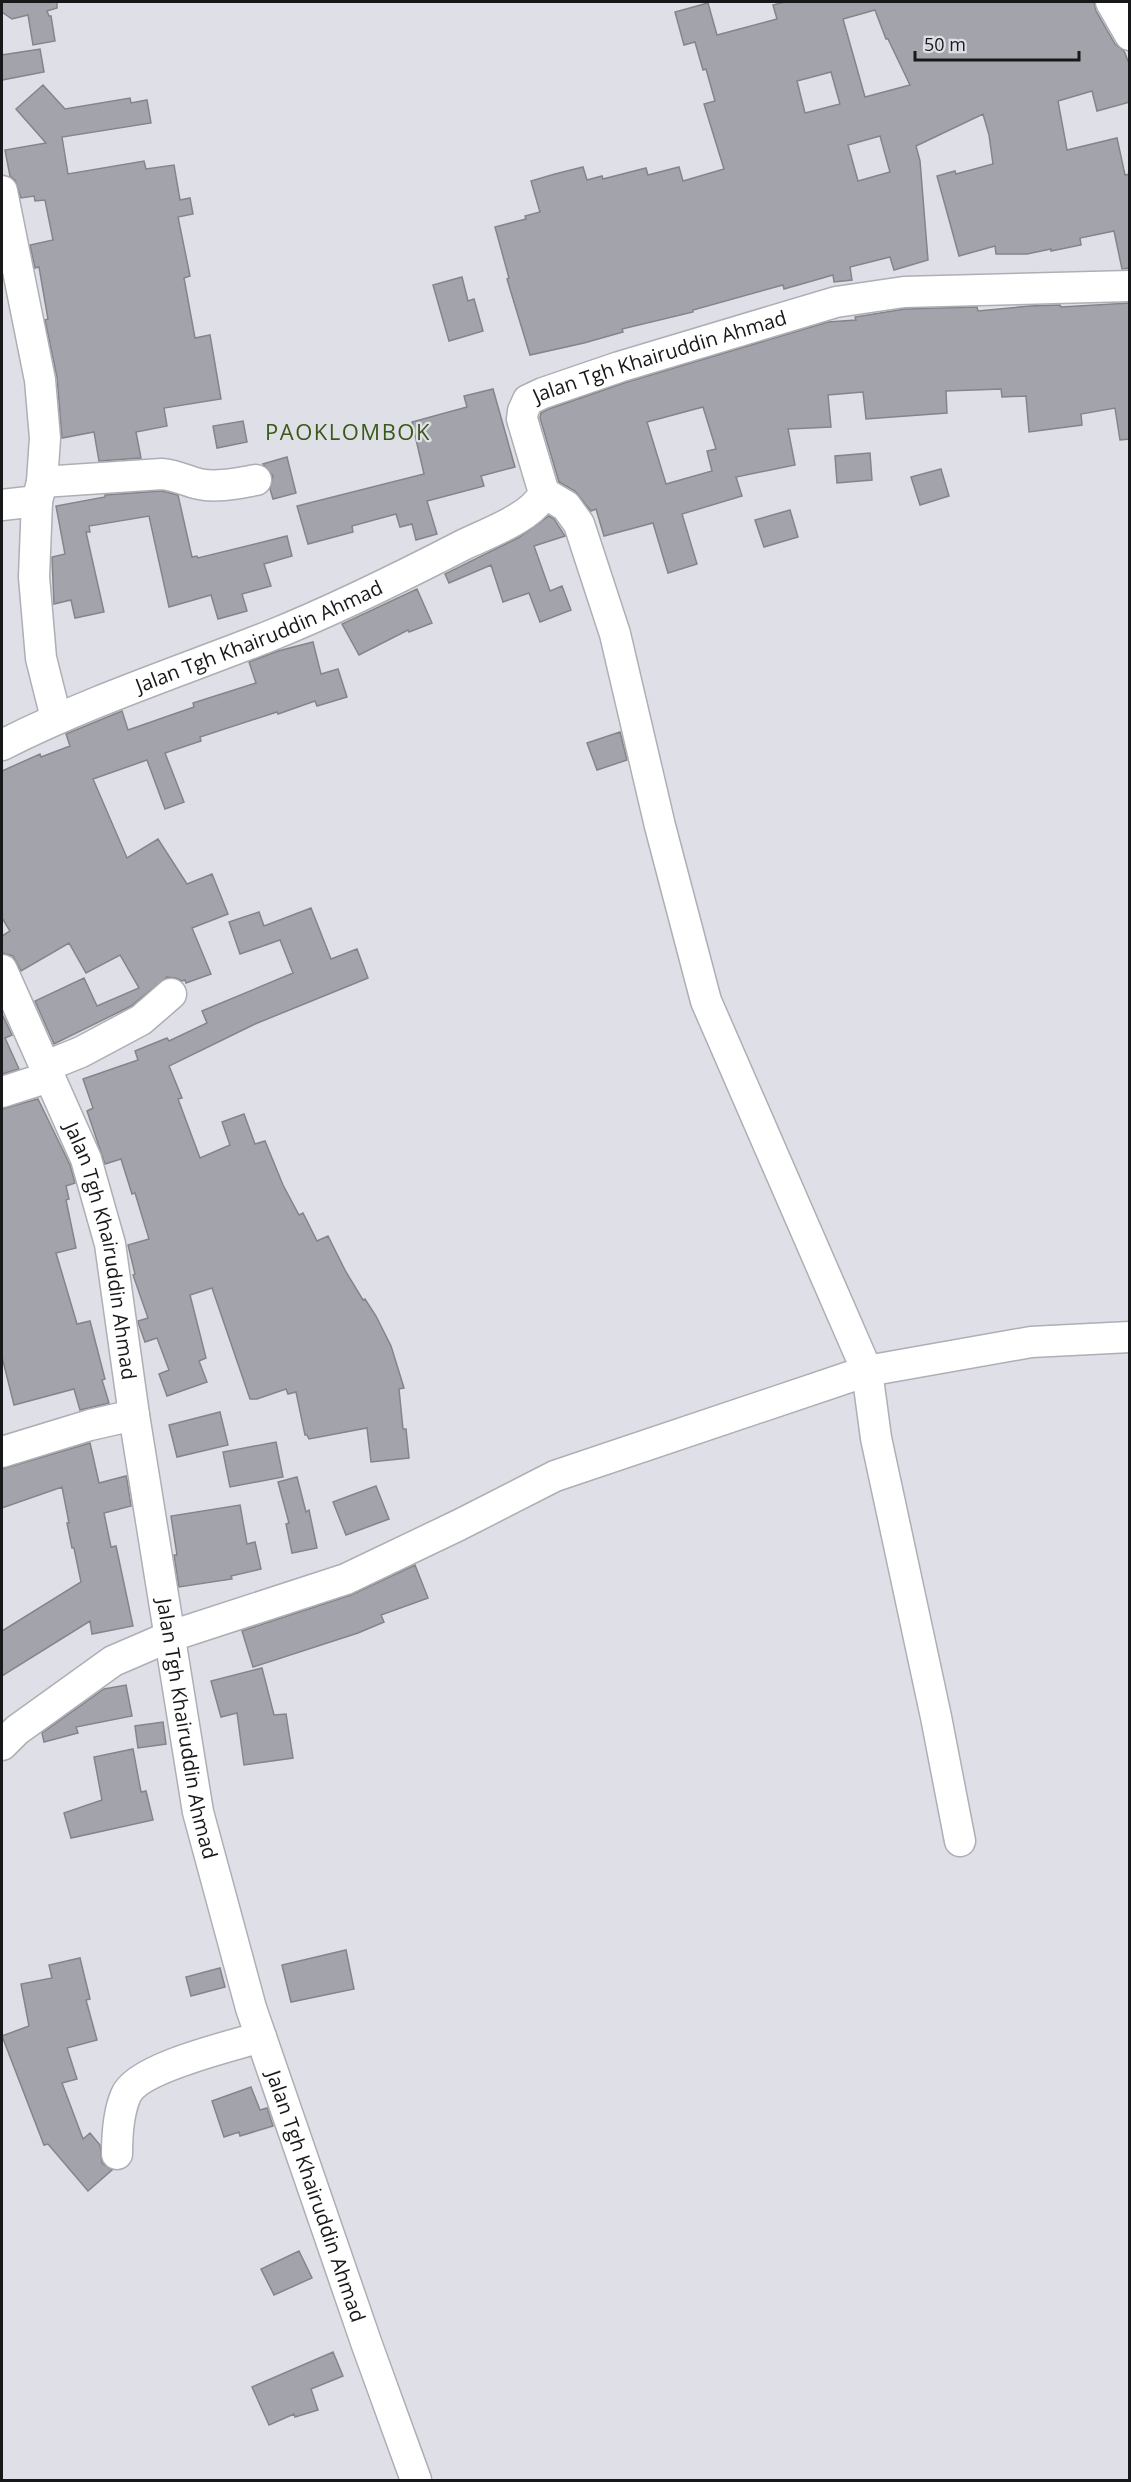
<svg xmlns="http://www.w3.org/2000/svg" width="1131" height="2482" viewBox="0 0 1131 2482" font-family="'Open Sans',sans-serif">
<rect width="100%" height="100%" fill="#dfe0e7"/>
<path fill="#a3a4ab" stroke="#83858b" stroke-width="1.5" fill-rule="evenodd" d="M 2,2 L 57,2 L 57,8 L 47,11 L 49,16 L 51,16 L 55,41 L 33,45 L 28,15 L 12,19 L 2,12 Z
M 785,2 L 1094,2 L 1096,11 L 1115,44 L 1124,51 L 1130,66 L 1130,102 L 1097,111 L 1092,91 L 1058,101 L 1067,150 L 1117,138 L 1125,175 L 1130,174 L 1130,268 L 1122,269 L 1114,231 L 1080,238 L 1081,245 L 1051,251 L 1051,249 L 1027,254 L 996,254 L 995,246 L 959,256 L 937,176 L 955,171 L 956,174 L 993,164 L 989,135 L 983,114 L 916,146 L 920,161 L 928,260 L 894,270 L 890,257 L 850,267 L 852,280 L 834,282 L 833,275 L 784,289 L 783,285 L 693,310 L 693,312 L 622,329 L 623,332 L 584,343 L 530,355 L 507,279 L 509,278 L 495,227 L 526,219 L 525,216 L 540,212 L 531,181 L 555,174 L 583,167 L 587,180 L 602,176 L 603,179 L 646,168 L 648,175 L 679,167 L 683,181 L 724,169 L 704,104 L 715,101 L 706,69 L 703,70 L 695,42 L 684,45 L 675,12 L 708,3 L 717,35 L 777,19 L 773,5 ZM 875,10 L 886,39 L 888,39 L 910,85 L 865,97 L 843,19 ZM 831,72 L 840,104 L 805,113 L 797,81 ZM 880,136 L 890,172 L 858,181 L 848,145 Z
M 40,49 L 44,72 L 2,80 L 2,55 Z
M 43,85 L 65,109 L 130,98 L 131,103 L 147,100 L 151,123 L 62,137 L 68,174 L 144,161 L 146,169 L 174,165 L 180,200 L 190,198 L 193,214 L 178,217 L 190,276 L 184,278 L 195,338 L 210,335 L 221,399 L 164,408 L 167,426 L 136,432 L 141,458 L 99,461 L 94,432 L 62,438 L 57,377 L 45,320 L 48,319 L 39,267 L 35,268 L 30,245 L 53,240 L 45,200 L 35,201 L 34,196 L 21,198 L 15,180 L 10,176 L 5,150 L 46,143 L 16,109 Z
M 462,277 L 468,301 L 474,299 L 483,331 L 449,341 L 433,285 Z
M 1130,303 L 1130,439 L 1120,440 L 1115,408 L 1081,414 L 1082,425 L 1029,432 L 1026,396 L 1002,397 L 1001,389 L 946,391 L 947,413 L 866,419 L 863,392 L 828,395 L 831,427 L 788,429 L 795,465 L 736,477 L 742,496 L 682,514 L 697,564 L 668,573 L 653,523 L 604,536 L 596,509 L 591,511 L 575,491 L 559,482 L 540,418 L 541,413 L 549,409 L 624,383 L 828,322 L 856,320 L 855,317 L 905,309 L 977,307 L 978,311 L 1030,306 L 1060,305 L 1061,307 ZM 703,407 L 716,449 L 707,451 L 712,471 L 666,484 L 647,422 Z
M 493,389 L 515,467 L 481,476 L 484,486 L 427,501 L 437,534 L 416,540 L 412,524 L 400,527 L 396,514 L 352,526 L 353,532 L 308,544 L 297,506 L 424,474 L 412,422 L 467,407 L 464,396 Z
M 243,421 L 247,442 L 217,448 L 213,426 Z
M 870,453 L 872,480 L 837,483 L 835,456 Z
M 287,457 L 296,493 L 273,499 L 270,489 L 273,476 L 263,464 Z
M 941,469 L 949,496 L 920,505 L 911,477 Z
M 162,491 L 178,495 L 192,557 L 197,556 L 198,558 L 287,536 L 292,556 L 264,564 L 271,586 L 242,594 L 247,611 L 218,619 L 211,595 L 169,607 L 149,516 L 89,526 L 90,532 L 86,532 L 104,612 L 75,618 L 71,600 L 54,604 L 52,557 L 65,554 L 56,506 L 105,497 L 105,495 Z
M 790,510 L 798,537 L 764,547 L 755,520 Z
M 549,516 L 554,519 L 565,536 L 534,546 L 550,591 L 562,586 L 571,610 L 540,622 L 529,593 L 503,602 L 491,565 L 449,583 L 445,574 L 518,538 Z
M 417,589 L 432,623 L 409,632 L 408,630 L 359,655 L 342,624 Z
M 313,642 L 321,674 L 338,669 L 347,697 L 317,706 L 315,701 L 278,714 L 277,712 L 200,737 L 201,741 L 165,753 L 184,802 L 165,809 L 147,760 L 93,779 L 127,858 L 158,839 L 187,884 L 212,874 L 228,914 L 192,928 L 211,974 L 186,983 L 185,980 L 182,981 L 176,978 L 167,977 L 131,1006 L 54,1044 L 35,1001 L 84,978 L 97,1006 L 139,988 L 120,955 L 86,973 L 69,943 L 21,971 L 13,956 L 2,953 L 2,936 L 10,931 L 2,918 L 2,771 L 40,754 L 41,757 L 70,746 L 66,734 L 122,711 L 128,730 L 194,707 L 193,703 L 256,683 L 249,662 L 278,651 Z
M 620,732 L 627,760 L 597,770 L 587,743 Z
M 311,908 L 331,959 L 357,949 L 368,978 L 255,1024 L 169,1066 L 182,1098 L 178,1099 L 200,1158 L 230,1145 L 222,1122 L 244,1114 L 255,1144 L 265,1141 L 283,1185 L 299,1215 L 303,1213 L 317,1241 L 328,1236 L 346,1272 L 363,1300 L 365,1299 L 376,1316 L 391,1346 L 404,1388 L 399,1389 L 403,1429 L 406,1429 L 409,1458 L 371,1462 L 367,1428 L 309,1439 L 307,1435 L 305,1435 L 296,1392 L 288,1394 L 286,1389 L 257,1399 L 250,1399 L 212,1288 L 190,1295 L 206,1358 L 199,1361 L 207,1382 L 167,1396 L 159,1374 L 169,1370 L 157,1338 L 145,1342 L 139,1325 L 138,1321 L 148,1318 L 133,1275 L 135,1274 L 128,1245 L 149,1239 L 135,1193 L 132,1194 L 121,1159 L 105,1164 L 87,1111 L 93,1108 L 83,1079 L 138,1060 L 135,1051 L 167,1038 L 169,1041 L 207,1023 L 202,1011 L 293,973 L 280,940 L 240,954 L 229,922 L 259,912 L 264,926 Z
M 2,1016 L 3,1016 L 12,1035 L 5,1038 L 19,1069 L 2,1074 Z
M 38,1099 L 70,1165 L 75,1183 L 66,1186 L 69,1199 L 66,1200 L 76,1248 L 56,1253 L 77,1324 L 90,1321 L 105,1379 L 102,1380 L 109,1403 L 80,1410 L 74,1389 L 14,1405 L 2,1357 L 2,1109 Z
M 220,1412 L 228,1445 L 177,1457 L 169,1425 Z
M 276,1442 L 283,1477 L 230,1487 L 223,1452 Z
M 90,1443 L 99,1483 L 126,1476 L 127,1480 L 131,1506 L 104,1513 L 111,1547 L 116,1546 L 133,1626 L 92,1634 L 90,1621 L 2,1676 L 2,1631 L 81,1582 L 74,1548 L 72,1548 L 67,1523 L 69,1523 L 62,1487 L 2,1508 L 2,1469 Z
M 297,1477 L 306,1512 L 309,1510 L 317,1548 L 292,1553 L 286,1524 L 289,1523 L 278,1482 Z
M 376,1486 L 389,1519 L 346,1535 L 333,1502 Z
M 240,1505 L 247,1544 L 255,1542 L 261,1569 L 231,1576 L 232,1579 L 179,1587 L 174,1555 L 177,1555 L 171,1516 Z
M 415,1565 L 428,1598 L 381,1615 L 384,1622 L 358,1633 L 253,1667 L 242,1631 L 351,1595 Z
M 262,1668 L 274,1715 L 286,1714 L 293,1758 L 244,1765 L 237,1713 L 221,1717 L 211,1681 Z
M 126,1685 L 132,1716 L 76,1727 L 78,1733 L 44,1742 L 42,1733 L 104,1689 Z
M 163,1722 L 166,1744 L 138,1748 L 135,1726 Z
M 133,1749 L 141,1792 L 146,1791 L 153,1820 L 71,1838 L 64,1813 L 102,1800 L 94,1757 Z
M 346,1950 L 354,1989 L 291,2002 L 282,1965 Z
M 80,1958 L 90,1999 L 86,2000 L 97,2040 L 67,2048 L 77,2079 L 62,2083 L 83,2139 L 90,2133 L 100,2145 L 102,2163 L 112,2170 L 88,2191 L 48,2144 L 44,2145 L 2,2036 L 29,2026 L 21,1984 L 52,1978 L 49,1965 Z
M 220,1968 L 225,1987 L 191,1996 L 186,1977 Z
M 251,2087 L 260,2110 L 267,2108 L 273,2126 L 240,2136 L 239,2132 L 224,2137 L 212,2101 Z
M 299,2251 L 312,2278 L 274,2295 L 261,2269 Z
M 333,2352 L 343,2376 L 311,2389 L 318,2410 L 295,2417 L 294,2414 L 269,2425 L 252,2387 Z"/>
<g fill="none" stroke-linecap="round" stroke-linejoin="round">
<defs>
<g id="minor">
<path d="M 1111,2 L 1130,35"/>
<path d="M 2,191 L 40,380 L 45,438 L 42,482 L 37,501 L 34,577 L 41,658 L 56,718"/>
<path d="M 42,482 L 162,474 C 176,475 186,481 199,484 C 217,488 238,483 256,480"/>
<path d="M 544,493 L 566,506 L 579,524 L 615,634 L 660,826 L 706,1001 L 867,1371 L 1031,1342 L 1130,1337"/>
<path d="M 2,505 L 37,501"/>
<path id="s1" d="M 2,745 C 87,702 178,672 267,637 C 335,610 401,577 465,544 C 488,533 533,517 544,493 L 522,419 L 523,411 L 528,400 L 543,393 L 619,367 L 836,302 L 904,292 L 1130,286"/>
<path id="s2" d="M 2,970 L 86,1159 L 110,1244 L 134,1415 L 198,1812 L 251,2008 L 367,2345 L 416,2480"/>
<path d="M 44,1067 L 81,1052 L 141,1020 L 171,994"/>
<path d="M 2,1092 L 49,1077"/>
<path d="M 2,1452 L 90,1425 L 134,1415"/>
<path d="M 2,1745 L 17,1730 L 113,1661 L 171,1636 L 346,1579 L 459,1525 L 555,1476 L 867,1371 L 876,1438 L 936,1717 L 960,1841"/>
<path d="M 117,2154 C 117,2135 118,2113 126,2095 C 138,2067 232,2046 261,2037"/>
</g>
</defs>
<use href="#minor" stroke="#adafb5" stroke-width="33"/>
<use href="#minor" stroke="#fff" stroke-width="30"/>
</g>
<g text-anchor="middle" stroke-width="4.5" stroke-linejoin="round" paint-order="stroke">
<g font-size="20" fill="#17181a" stroke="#dfe0e7">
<text dy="7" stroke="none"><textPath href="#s1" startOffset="837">Jalan Tgh Khairuddin Ahmad</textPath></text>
<text dy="7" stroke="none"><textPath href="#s1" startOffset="279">Jalan Tgh Khairuddin Ahmad</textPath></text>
<text dy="7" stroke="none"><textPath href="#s2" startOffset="300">Jalan Tgh Khairuddin Ahmad</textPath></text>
<text dy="7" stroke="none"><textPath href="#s2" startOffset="786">Jalan Tgh Khairuddin Ahmad</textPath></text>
<text dy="7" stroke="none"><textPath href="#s2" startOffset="1272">Jalan Tgh Khairuddin Ahmad</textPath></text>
</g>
<g font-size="22" letter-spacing="1.5" fill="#395a18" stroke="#dfe0e7">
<text x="348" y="440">PAOKLOMBOK</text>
</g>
</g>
<rect width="1131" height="2482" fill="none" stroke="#17181a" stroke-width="6"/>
<path d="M915 51v9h164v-9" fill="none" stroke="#17181a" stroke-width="3"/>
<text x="924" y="51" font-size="18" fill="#17181a" stroke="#dfe0e7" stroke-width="4.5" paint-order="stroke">50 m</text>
</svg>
